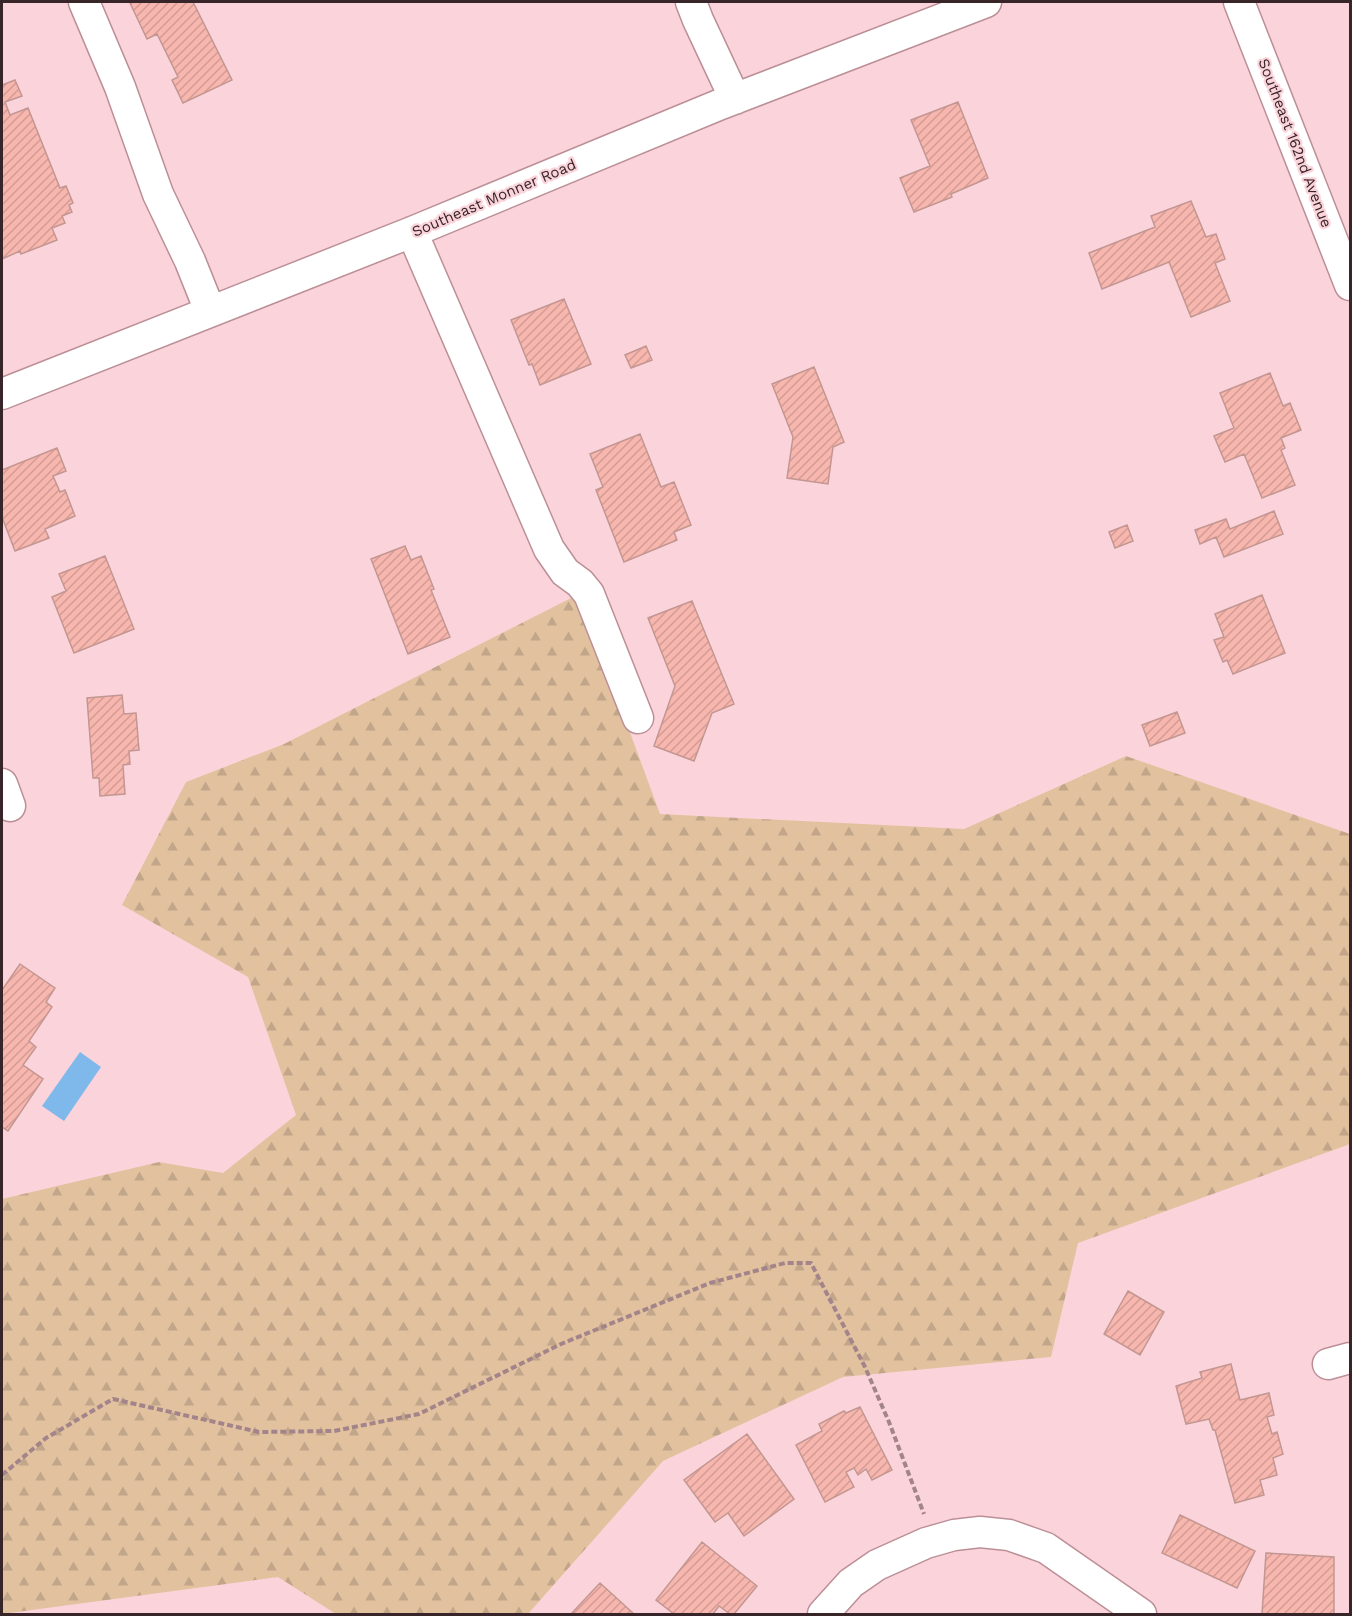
<svg xmlns="http://www.w3.org/2000/svg" width="1352" height="1616" viewBox="0 0 1352 1616" font-family="'Work Sans',sans-serif">
<defs>
<pattern id="forest-firs" width="22" height="20" patternUnits="userSpaceOnUse" patternTransform="scale(1.5)"><rect width="22" height="20" fill="#e2c19f"/><path d="M5 1l3.5 6h-7zM16 11l3.5 6h-7z" fill="#c2a689"/></pattern>
<pattern id="building-hatch" width="6" height="6" patternUnits="userSpaceOnUse" patternTransform="scale(1.5)"><rect width="6" height="6" fill="#f7b6ae"/><path d="M-1 1l2-2M0 6l6-6M5 7l2-2" fill="none" stroke="#d49c96"/></pattern>
</defs>
<rect width="100%" height="100%" fill="#fbd4db"/>
<path fill="url(#forest-firs)" d="M 579,594 L 660,814 L 964,829 L 1126,756 L 1350,834 L 1350,1144 L 1078,1243 L 1051,1357 L 843,1377 L 663,1461 L 528,1614 L 336,1614 L 278,1577 L 2,1614 L 2,1199 L 159,1162 L 223,1173 L 296,1115 L 248,977 L 122,905 L 186,782 L 284,744 Z"/>
<path fill="#7fb8eb" d="M 80,1052 L 101,1067 L 64,1121 L 42,1106 Z"/>
<path fill="url(#building-hatch)" stroke="#c39691" stroke-width="1.5" d="M 133,2 L 193,2 L 232,80 L 183,103 L 172,80 L 178,77 L 157,34 L 147,39 L 130,3 Z
M 15,80 L 22,96 L 5,102 L 10,115 L 28,108 L 60,188 L 66,186 L 73,203 L 69,205 L 72,212 L 62,216 L 65,223 L 52,228 L 57,240 L 21,254 L 20,251 L 2,259 L 2,85 Z
M 958,102 L 988,178 L 951,194 L 952,197 L 914,212 L 900,178 L 930,166 L 911,120 Z
M 1191,201 L 1206,237 L 1216,234 L 1225,259 L 1215,263 L 1230,301 L 1191,317 L 1169,262 L 1102,289 L 1089,253 L 1155,227 L 1151,216 Z
M 564,299 L 591,364 L 540,385 L 532,364 L 529,365 L 511,320 Z
M 646,346 L 652,360 L 631,368 L 625,355 Z
M 814,367 L 844,442 L 833,447 L 828,484 L 787,478 L 793,437 L 772,384 Z
M 1270,373 L 1283,406 L 1290,403 L 1301,430 L 1281,438 L 1285,448 L 1281,450 L 1295,485 L 1262,498 L 1244,454 L 1225,462 L 1214,436 L 1234,428 L 1220,393 Z
M 640,434 L 661,487 L 674,482 L 691,525 L 674,532 L 677,540 L 624,562 L 596,490 L 603,487 L 590,454 Z
M 57,448 L 66,471 L 53,476 L 60,492 L 65,490 L 75,516 L 45,529 L 49,538 L 15,551 L 2,517 L 2,470 Z
M 1274,511 L 1283,534 L 1224,557 L 1216,537 L 1200,544 L 1195,530 L 1226,519 L 1230,529 Z
M 1127,525 L 1133,541 L 1115,548 L 1109,532 Z
M 405,546 L 411,560 L 421,556 L 434,589 L 431,590 L 450,637 L 408,654 L 371,559 Z
M 105,556 L 134,629 L 74,653 L 52,597 L 66,591 L 59,574 Z
M 1262,595 L 1285,653 L 1233,674 L 1227,660 L 1223,662 L 1214,640 L 1224,637 L 1215,614 Z
M 692,601 L 734,704 L 712,713 L 694,761 L 654,746 L 675,686 L 648,618 Z
M 122,695 L 124,714 L 136,713 L 139,750 L 129,751 L 130,764 L 123,765 L 125,794 L 100,796 L 99,778 L 93,778 L 87,698 Z
M 1177,712 L 1185,733 L 1150,746 L 1142,725 Z
M 20,964 L 55,988 L 46,1002 L 52,1007 L 29,1041 L 36,1047 L 23,1065 L 43,1079 L 8,1131 L 2,1127 L 2,990 Z
M 1128,1291 L 1164,1312 L 1140,1355 L 1104,1334 Z
M 1231,1364 L 1240,1400 L 1269,1393 L 1274,1415 L 1267,1417 L 1272,1434 L 1277,1432 L 1283,1454 L 1273,1458 L 1277,1475 L 1260,1480 L 1264,1495 L 1235,1503 L 1215,1430 L 1213,1430 L 1209,1419 L 1186,1424 L 1176,1386 L 1202,1378 L 1200,1372 Z
M 860,1407 L 892,1470 L 872,1480 L 866,1469 L 858,1475 L 854,1468 L 846,1472 L 854,1487 L 825,1502 L 796,1445 L 822,1431 L 819,1424 L 844,1411 L 846,1413 Z
M 747,1434 L 794,1499 L 744,1536 L 728,1513 L 715,1522 L 684,1480 Z
M 1180,1515 L 1255,1551 L 1237,1588 L 1162,1553 Z
M 702,1542 L 757,1586 L 734,1614 L 730,1614 L 719,1606 L 713,1614 L 674,1614 L 656,1600 Z
M 1266,1553 L 1334,1557 L 1334,1614 L 1262,1614 Z
M 600,1583 L 634,1614 L 571,1614 Z"/>
<g fill="none" stroke-linecap="round" stroke-linejoin="round">
<defs>
<path id="minor" d="M 84,2 L 120,87 L 158,194 L 190,261 L 210,311
M 691,2 L 698,20 L 735,99
M 1239,2 L 1350,285
M 412,232 L 549,549 L 565,572 L 580,583 L 589,594 L 638,718
M 2,394 L 412,232 L 721,104 L 986,2
M 2,784 L 10,806
M 1328,1364 L 1350,1358
M 823,1614 L 851,1583 L 877,1565 L 926,1543 L 954,1535 L 980,1532 L 1009,1535 L 1046,1548 L 1141,1614"/>
</defs>
<use href="#minor" stroke="#bc8f97" stroke-width="33"/>
<path stroke="#a2848a" stroke-width="4" stroke-dasharray="6 3" stroke-linecap="butt" d="M 2,1475 L 46,1438 L 113,1399 L 259,1432 L 334,1431 L 419,1414 L 561,1344 L 710,1283 L 785,1263 L 811,1263 L 865,1367 L 889,1422 L 924,1514"/>
<use href="#minor" stroke="#fff" stroke-width="30"/>
</g>
<g text-anchor="middle" stroke-width="4.5" stroke-linejoin="round" paint-order="stroke">
<g font-size="15" fill="#372529" stroke="#fbd4db">
<text transform="translate(1295 143) rotate(69)" y="5">Southeast 162nd Avenue</text>
<text transform="translate(494 198) rotate(-23)" y="5">Southeast Monner Road</text>
</g>
</g>
<rect width="1352" height="1616" fill="none" stroke="#372529" stroke-width="6"/>
</svg>
